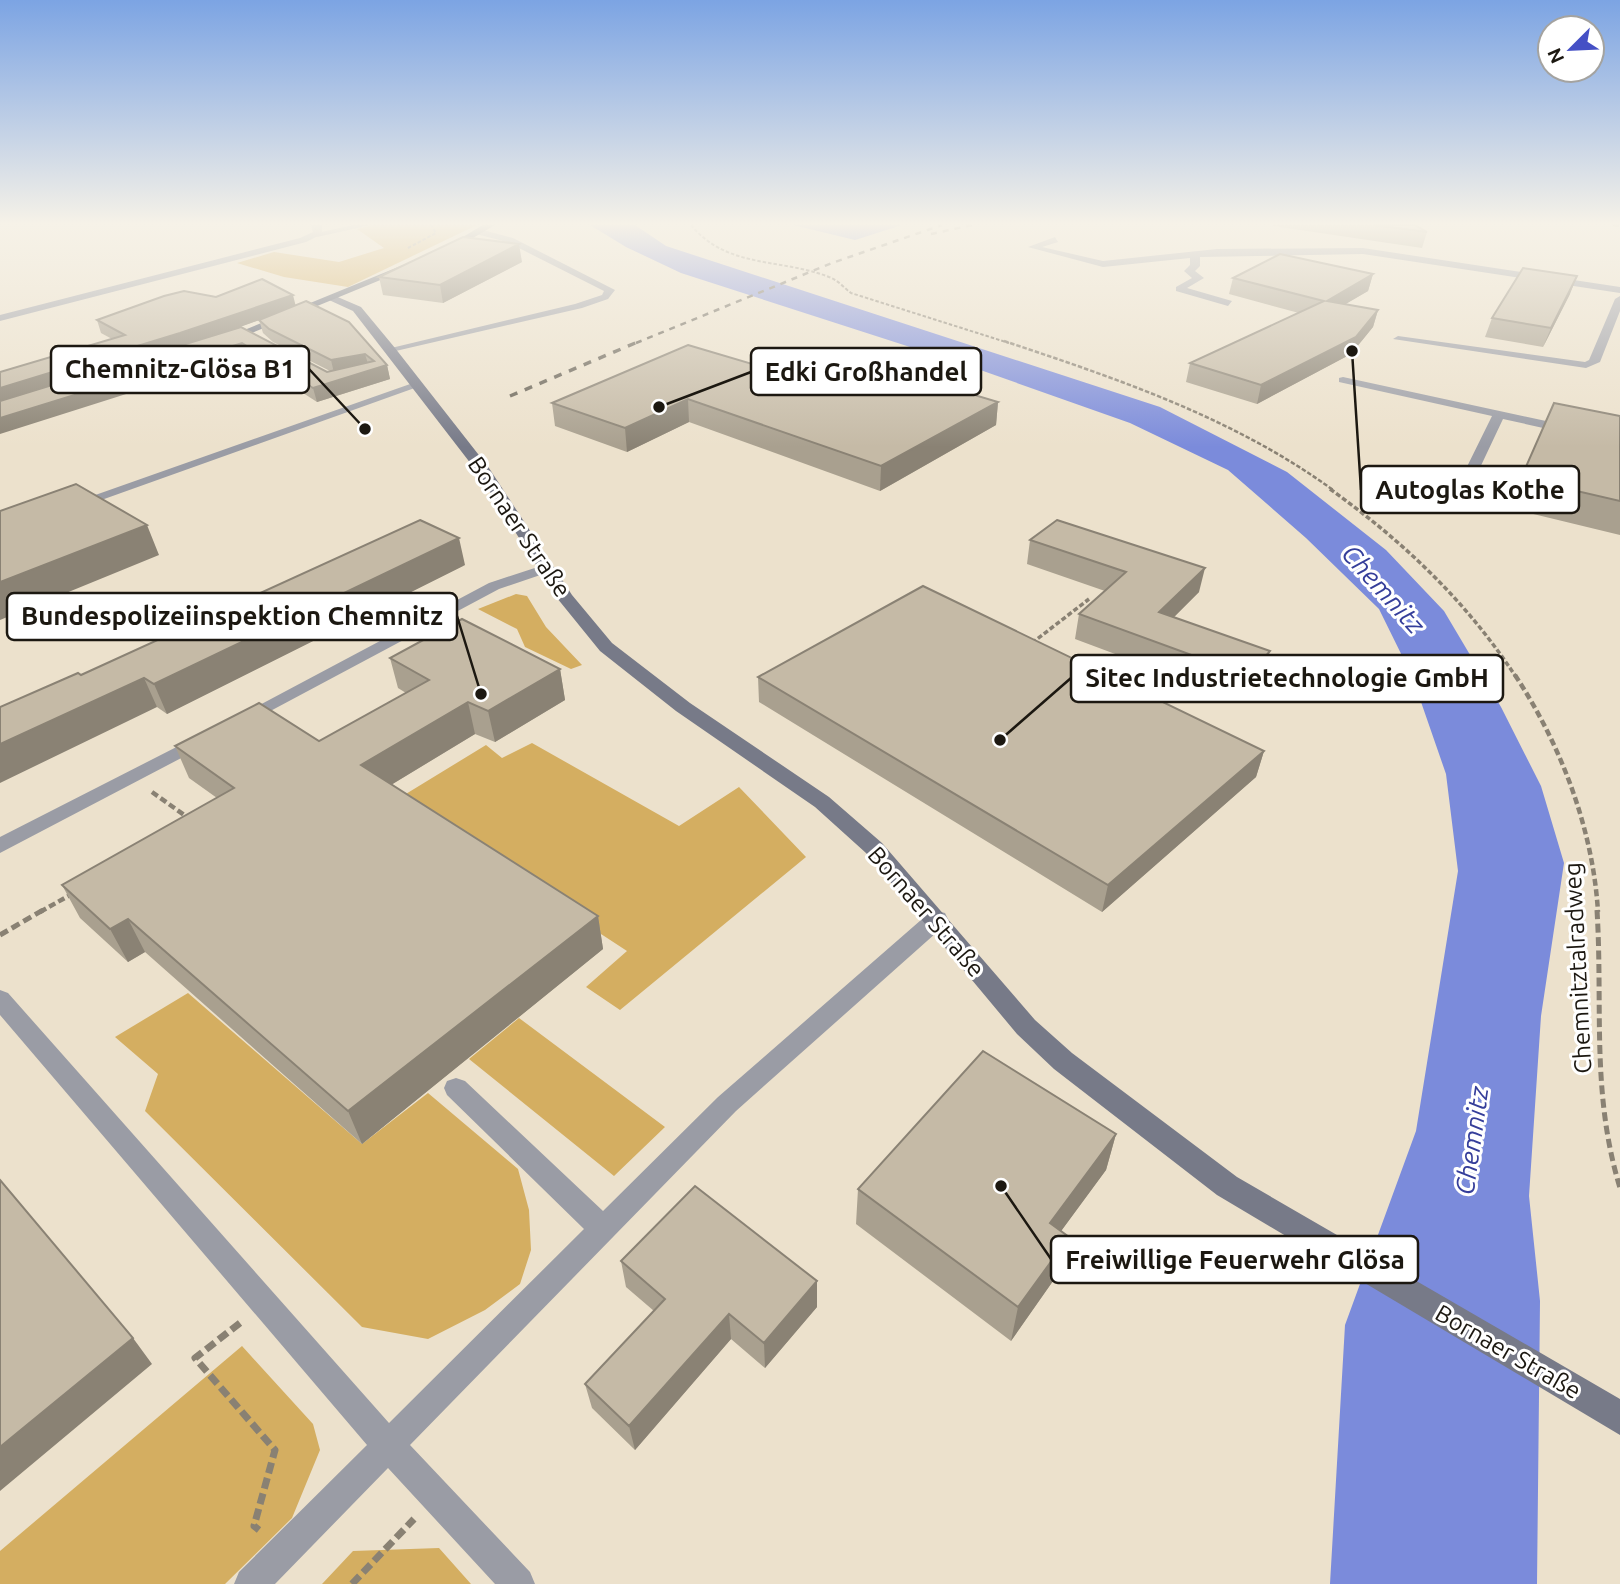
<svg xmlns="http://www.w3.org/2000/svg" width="1620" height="1584" viewBox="0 0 1620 1584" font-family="Ubuntu,sans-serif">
<rect width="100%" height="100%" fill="#ece1cc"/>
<path fill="#d4ae61" d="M 373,225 L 477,225 L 348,287 L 284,277 L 237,263 L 274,252 L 339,262 L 384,248 L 357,229 Z
M 516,594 L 527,596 L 546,627 L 582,665 L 571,669 L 525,647 L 517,629 L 478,609 Z
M 532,743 L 679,826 L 739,787 L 806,857 L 620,1010 L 586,987 L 627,951 L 396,800 L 486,745 L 502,758 Z
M 188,993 L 362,1144 L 428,1093 L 518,1169 L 529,1210 L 531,1250 L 520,1284 L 485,1310 L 428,1339 L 362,1327 L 145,1111 L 158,1074 L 115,1037 Z
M 519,1018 L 665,1127 L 614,1176 L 469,1059 Z
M 242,1346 L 313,1424 L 320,1450 L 292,1518 L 225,1584 L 0,1584 L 0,1551 Z
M 439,1548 L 471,1584 L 322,1584 L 353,1551 Z"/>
<path fill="#7b8bdb" d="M 590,225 L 635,225 L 666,246 L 1160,407 L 1287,472 L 1386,550 L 1444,611 L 1501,707 L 1541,786 L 1564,863 L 1541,1016 L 1529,1196 L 1540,1301 L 1537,1584 L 1330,1584 L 1345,1325 L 1416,1131 L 1458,871 L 1446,774 L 1412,676 L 1379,609 L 1306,538 L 1228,470 L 1130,423 L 969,366 L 681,273 L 626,247 Z
M 793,225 L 902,225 L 855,240 Z"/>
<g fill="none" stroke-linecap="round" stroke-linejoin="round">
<path stroke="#898173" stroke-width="2" stroke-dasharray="3.5 2" stroke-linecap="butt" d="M 691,225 C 727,269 781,258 829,277 C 838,280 844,288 851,293 L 1009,343
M 408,248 L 436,233 L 431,225"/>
<path stroke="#898173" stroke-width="2.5" stroke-dasharray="4.5 2" stroke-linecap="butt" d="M 1004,341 C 1118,379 1234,418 1333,490"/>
<path stroke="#898173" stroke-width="3.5" stroke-dasharray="5 2.5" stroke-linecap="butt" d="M 1330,489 C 1404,542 1466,601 1516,677
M 1032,643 L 1089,599"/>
<path stroke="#898173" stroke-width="4.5" stroke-dasharray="7 3.5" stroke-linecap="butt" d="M 1515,675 C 1561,745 1593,829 1598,912
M 152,792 L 187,817
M 40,912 L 70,895"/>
<path stroke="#898173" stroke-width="5" stroke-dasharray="9 4.5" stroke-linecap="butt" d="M 1597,910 C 1603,1008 1591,1092 1620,1188
M 0,935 L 43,910"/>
<path stroke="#898173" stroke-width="7" stroke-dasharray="11 5" stroke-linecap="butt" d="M 240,1323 L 195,1358 L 275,1450 L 254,1526 L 259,1530
M 352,1584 L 414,1519"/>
<path fill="#9a9ca5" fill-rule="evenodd" d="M 353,225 L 371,225 L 317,237 L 313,234 Z
M 479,229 L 513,238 L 615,290 L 608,299 L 582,308 L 387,353 L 387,349 L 575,304 L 602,295 L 604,291 L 507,242 L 476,234 Z
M 1055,237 L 1058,242 L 1042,247 L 1103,261 L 1217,249 L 1363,248 L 1620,287 L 1620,293 L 1363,254 L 1200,257 L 1200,266 L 1195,271 L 1204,278 L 1187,288 L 1232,301 L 1228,306 L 1176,291 L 1176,287 L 1192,278 L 1184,271 L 1190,265 L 1190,258 L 1103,267 L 1028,247 Z
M 1620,296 L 1620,311 L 1600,362 L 1586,368 L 1393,339 L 1398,336 L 1585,362 L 1589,360 L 1615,299 Z
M 1343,377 L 1620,437 L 1620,445 L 1503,419 L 1469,491 L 1462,495 L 1455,491 L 1492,416 L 1339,382 L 1339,378 Z
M 413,383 L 423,385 L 79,508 L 67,505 Z
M 547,564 L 552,565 L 552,571 L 499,589 L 250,722 L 244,723 L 235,718 L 489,583 Z
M 202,734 L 208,736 L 211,740 L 208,744 L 0,853 L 0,837 Z
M 937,911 L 945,913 L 948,919 L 945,925 L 736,1111 L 410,1445 L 530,1572 L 535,1584 L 495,1584 L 388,1468 L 275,1584 L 234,1584 L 239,1572 L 367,1445 L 0,1015 L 0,990 L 8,993 L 389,1423 L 584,1229 L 447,1095 L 444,1088 L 447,1081 L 456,1078 L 465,1081 L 603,1211 L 718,1097 L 929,913 Z"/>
<path fill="#9a9ca5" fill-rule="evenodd" d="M 311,225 L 322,225 L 322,234 L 306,242 L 0,321 L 0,315 L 300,238 L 313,232 Z"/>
<path fill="#777a88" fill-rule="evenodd" d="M 333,295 L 361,307 L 395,348 L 489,468 L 572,595 L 612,643 L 690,703 L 829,797 L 882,843 L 1035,1020 L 1072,1053 L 1237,1177 L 1620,1399 L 1620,1435 L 1217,1195 L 1054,1069 L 1017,1034 L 866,853 L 815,807 L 676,711 L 600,651 L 557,598 L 478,473 L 353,311 L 329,300 L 328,298 Z"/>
<path fill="#5e6372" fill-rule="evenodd" d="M 483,225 L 495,225 L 449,252 L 441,250 Z
M 403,265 L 412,267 L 230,342 L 220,340 Z"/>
<path stroke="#676155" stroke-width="2.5" stroke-dasharray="6 6" stroke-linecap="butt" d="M 1613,225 L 1620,226
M 931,234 L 972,225
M 636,343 L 832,263 L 942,225"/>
<path stroke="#676155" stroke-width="3.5" stroke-dasharray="8 8" stroke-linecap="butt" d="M 510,396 L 640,341"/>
</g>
<path fill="#a9a08f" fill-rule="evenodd" d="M 1273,225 L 1415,225 L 1427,232 L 1422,248 L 1273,226 Z
M 522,262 L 443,303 L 383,295 L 379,277 Z
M 1373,274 L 1368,291 L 1345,304 L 1378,310 L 1373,327 L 1351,354 L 1257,404 L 1186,382 L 1190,363 L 1299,313 L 1229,294 L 1233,278 Z
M 1570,294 L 1543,347 L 1485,337 L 1492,318 Z
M 216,297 L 296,305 L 387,365 L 390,379 L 317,402 L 246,356 L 112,339 L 101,333 L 97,320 ZM 259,320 L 263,333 L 273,342 L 330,371 L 327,372 L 234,329 Z
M 816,383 L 998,402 L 996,425 L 880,491 L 689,422 L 627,452 L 555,426 L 552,403 Z
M 1620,416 L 1620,535 L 1509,508 L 1521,478 Z
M 1030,540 L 1199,592 L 1174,617 L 1262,676 L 1241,701 L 1075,639 L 1079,614 L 1105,591 L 1027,564 Z
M 465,565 L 167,714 L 157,707 L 81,675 Z
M 390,658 L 560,669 L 565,700 L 495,742 L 475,734 L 391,785 L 598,916 L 603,949 L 362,1144 L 145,952 L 128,962 L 80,918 L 62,885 L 217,798 L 189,778 L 175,746 L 319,741 L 406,693 L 398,688 Z
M 758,677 L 1264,751 L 1256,777 L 1102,912 L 759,702 Z
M 1116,1134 L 1106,1170 L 1061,1231 L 1069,1237 L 1060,1271 L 1011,1341 L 856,1224 L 858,1189 Z
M 621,1261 L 817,1307 L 765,1368 L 731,1339 L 635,1450 L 592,1408 L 585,1384 L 654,1311 L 626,1287 Z"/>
<path fill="#8a8274" d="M 519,244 L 522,262 L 443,303 L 440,285 Z
M 1373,274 L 1368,291 L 1322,318 L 1327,301 Z
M 1577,276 L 1570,294 L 1543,347 L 1551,328 Z
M 293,295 L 296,307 L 184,347 L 0,404 L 0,388 Z
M 1378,310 L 1373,327 L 1351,354 L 1257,404 L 1261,385 Z
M 242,343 L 246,356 L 0,434 L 0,418 Z
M 365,354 L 369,367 L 334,373 L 331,360 Z
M 387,365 L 390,379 L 317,402 L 313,388 Z
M 688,399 L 689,422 L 627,452 L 625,428 Z
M 998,402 L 996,425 L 880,491 L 881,466 Z
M 147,525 L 159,555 L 0,620 L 0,582 Z
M 459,538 L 465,565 L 167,714 L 154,684 Z
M 1205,568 L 1199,592 L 1154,637 L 1159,612 Z
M 1270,651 L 1262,676 L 1241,701 L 1249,676 Z
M 560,669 L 565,700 L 495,742 L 488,711 Z
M 144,678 L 157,707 L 0,783 L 0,744 Z
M 468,702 L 475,734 L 371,797 L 361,765 Z
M 1264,751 L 1256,777 L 1102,912 L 1108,885 Z
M 598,916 L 603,949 L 362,1144 L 348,1111 Z
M 128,919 L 145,952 L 128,962 L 110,929 Z
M 1116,1134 L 1106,1170 L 1042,1257 L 1050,1223 Z
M 1069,1237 L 1060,1271 L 1011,1341 L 1018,1307 Z
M 817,1281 L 817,1307 L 765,1368 L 764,1343 Z
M 729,1314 L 731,1339 L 635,1450 L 629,1426 Z
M 133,1338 L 152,1364 L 0,1491 L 0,1447 Z"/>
<path fill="#c5baa6" stroke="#8a8274" stroke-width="2" d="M 1375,225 L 1415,225 L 1427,232 Z
M 463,237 L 519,244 L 440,285 L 379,277 Z
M 1280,254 L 1373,274 L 1327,301 L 1378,310 L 1356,337 L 1261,385 L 1190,363 L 1324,301 L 1233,278 Z
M 1523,268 L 1577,276 L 1551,328 L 1492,318 Z
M 262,279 L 293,295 L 180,333 L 0,388 L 0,372 L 125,335 L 97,320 L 164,296 L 184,291 L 216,297 Z
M 306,301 L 349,322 L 387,365 L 313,388 L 242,343 L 0,418 L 0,401 L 241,327 L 327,372 L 374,361 L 365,354 L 331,360 L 269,329 L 259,320 Z
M 688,345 L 816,383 L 861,361 L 998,402 L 881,466 L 688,399 L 625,428 L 552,403 Z
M 1554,403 L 1620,416 L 1620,501 L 1521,478 Z
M 76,484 L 147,525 L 0,582 L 0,511 Z
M 420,520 L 459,538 L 154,684 L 144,678 L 0,744 L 0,707 L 78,673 L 81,675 Z
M 1057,520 L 1205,568 L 1159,612 L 1270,651 L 1249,676 L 1079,614 L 1126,572 L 1030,540 Z
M 923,586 L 1264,751 L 1108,885 L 758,677 Z
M 462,619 L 560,669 L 488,711 L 468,702 L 361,765 L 598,916 L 348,1111 L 128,919 L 110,929 L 62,885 L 234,788 L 175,746 L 259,703 L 319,741 L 429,680 L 390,658 Z
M 983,1051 L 1116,1134 L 1050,1223 L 1069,1237 L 1018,1307 L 858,1189 Z
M 0,1180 L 133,1338 L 0,1447 Z
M 695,1186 L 817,1281 L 764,1343 L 729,1314 L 629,1426 L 585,1384 L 665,1299 L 621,1261 Z"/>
<linearGradient id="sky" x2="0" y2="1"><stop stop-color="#7ca4e3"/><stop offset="0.5" stop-color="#f6f2e8"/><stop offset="1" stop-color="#f6f2e8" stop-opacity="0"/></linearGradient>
<rect width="1620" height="447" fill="url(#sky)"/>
<g text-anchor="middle" stroke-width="6" stroke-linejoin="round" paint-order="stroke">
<g font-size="24" fill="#1c1811" stroke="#fff">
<text transform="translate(519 527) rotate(56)" y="8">Bornaer Straße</text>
<text transform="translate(926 912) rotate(49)" y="8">Bornaer Straße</text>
<text transform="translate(1578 968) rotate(-93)" y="8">Chemnitztalradweg</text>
<text transform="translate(1508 1352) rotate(30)" y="8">Bornaer Straße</text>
</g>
<g font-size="26" font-style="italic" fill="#353e9a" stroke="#fff">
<text transform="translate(1383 589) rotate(48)" y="9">Chemnitz</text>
<text transform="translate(1472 1141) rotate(-82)" y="9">Chemnitz</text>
</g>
</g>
<path fill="none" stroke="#1c1811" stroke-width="2.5" d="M365 429L309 369M659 407L751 372M1352 351L1361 490M481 694L457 616M1000 740L1071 678M1001 1186L1051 1259"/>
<g fill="#1c1811" stroke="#fff" stroke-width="2.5">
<circle cx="365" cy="429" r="7"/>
<circle cx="659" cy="407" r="7"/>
<circle cx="1352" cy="351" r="7"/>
<circle cx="481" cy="694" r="7"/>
<circle cx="1000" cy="740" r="7"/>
<circle cx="1001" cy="1186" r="7"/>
</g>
<g fill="#fff" stroke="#1c1811" stroke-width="2.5">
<rect x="51" y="346" width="258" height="47" rx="7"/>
<rect x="751" y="348" width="230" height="47" rx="7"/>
<rect x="1361" y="466" width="218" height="47" rx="7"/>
<rect x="7" y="593" width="450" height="47" rx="7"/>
<rect x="1071" y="655" width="432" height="47" rx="7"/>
<rect x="1051" y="1236" width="367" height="47" rx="7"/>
</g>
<g font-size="26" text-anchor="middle" font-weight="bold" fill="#1c1811">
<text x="180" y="378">Chemnitz-Glösa B1</text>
<text x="866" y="381">Edki Großhandel</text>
<text x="1470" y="499">Autoglas Kothe</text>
<text x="232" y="625">Bundespolizeiinspektion Chemnitz</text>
<text x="1287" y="687">Sitec Industrietechnologie GmbH</text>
<text x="1235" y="1269">Freiwillige Feuerwehr Glösa</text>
</g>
<g transform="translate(1571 49) rotate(246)"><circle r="33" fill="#ffffff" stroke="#a4a3a0" stroke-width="2"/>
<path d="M0-5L12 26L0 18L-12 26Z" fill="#4550c5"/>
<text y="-10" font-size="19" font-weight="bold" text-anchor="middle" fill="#1c1811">N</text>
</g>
</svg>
